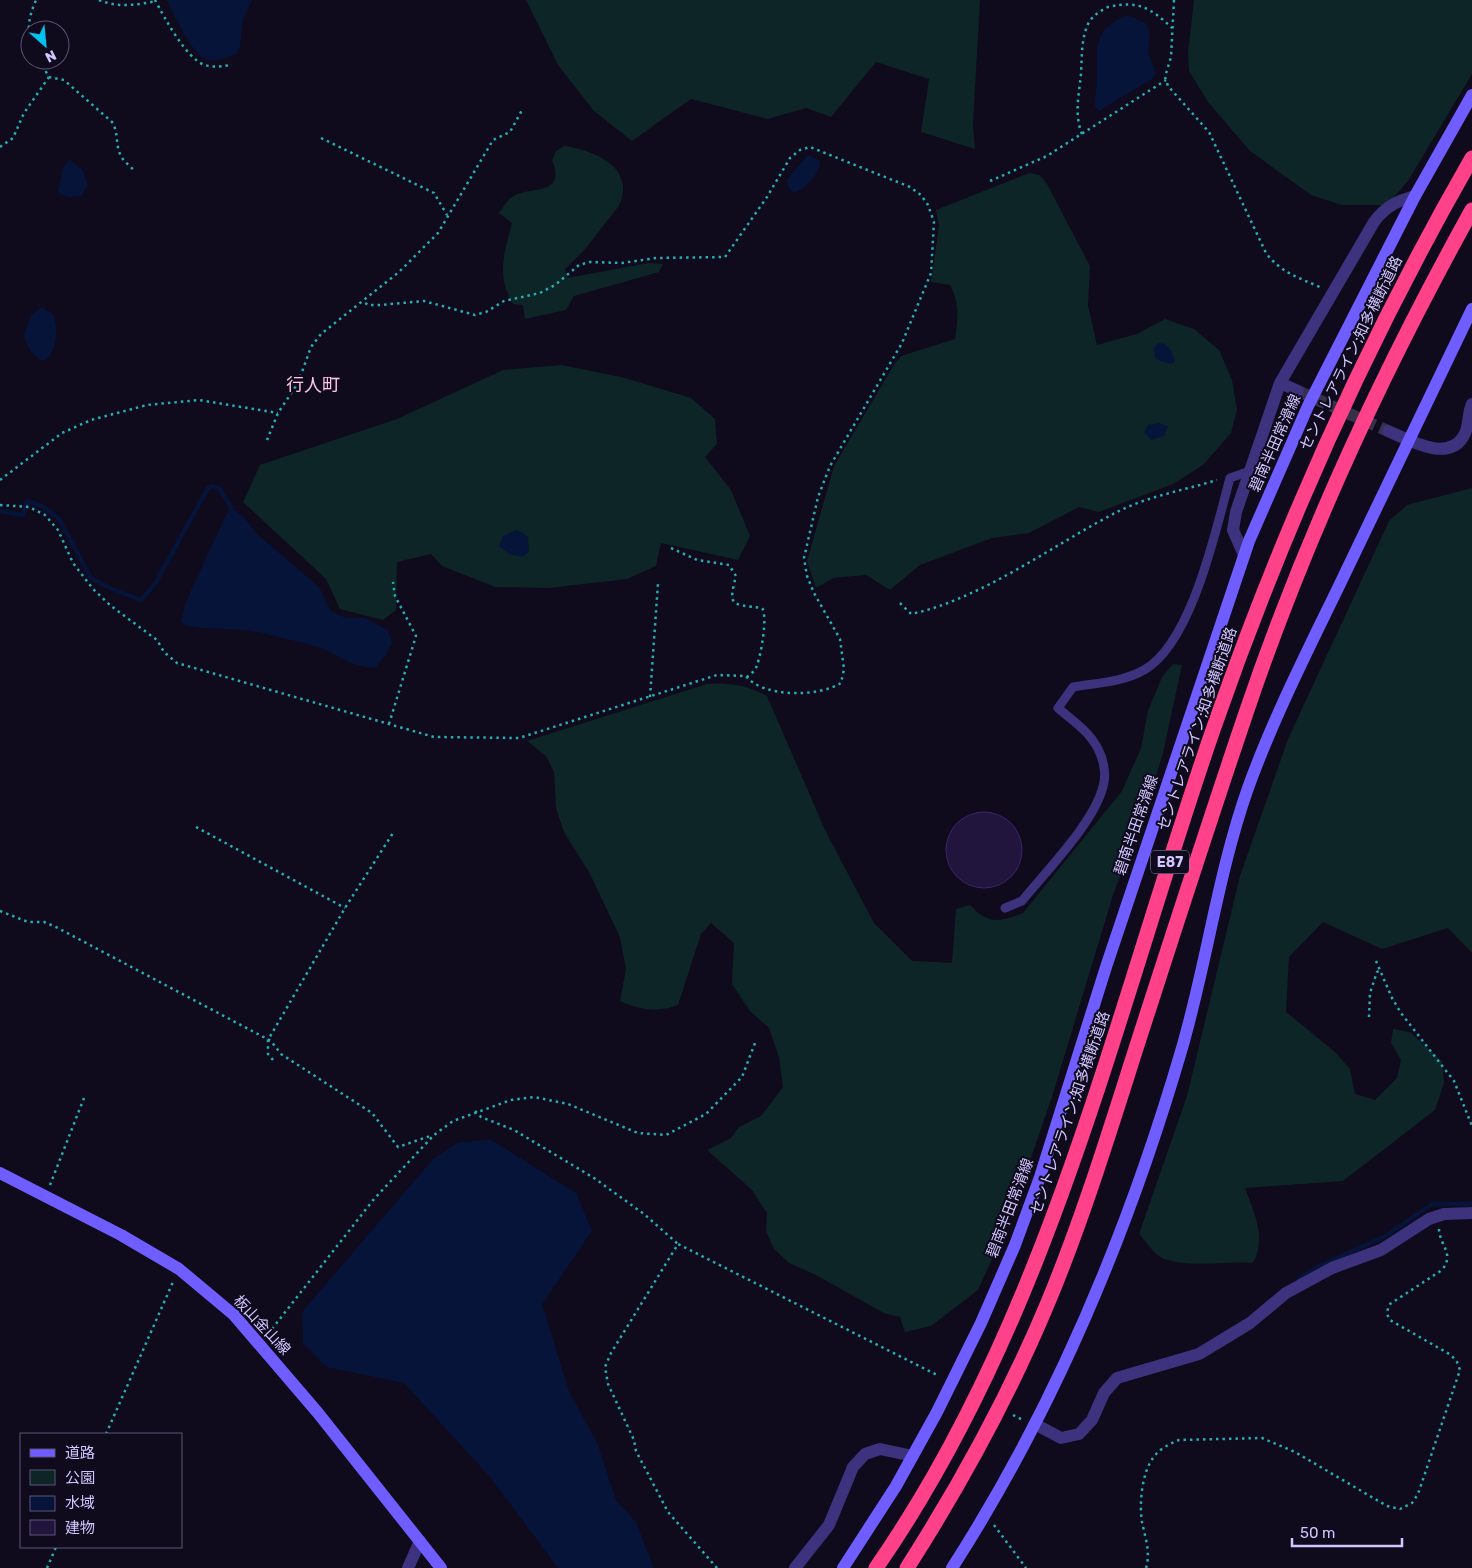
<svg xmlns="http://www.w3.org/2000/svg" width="1472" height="1568" viewBox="0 0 1472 1568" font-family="Rubik,'Noto Sans JP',sans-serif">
<rect width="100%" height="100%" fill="#0f0a1c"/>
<path fill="#0d2527" d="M 526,0 L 980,0 L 973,124 L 975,149 L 921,132 L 929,79 L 876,62 L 831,117 L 806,108 L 768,119 L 691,99 L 632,141 L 594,111 L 558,65 Z
M 1194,0 L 1472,0 L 1472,74 L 1408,181 L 1387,205 L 1342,205 L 1311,195 L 1250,151 L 1208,102 L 1189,71 L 1188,52 Z
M 564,146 C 591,150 633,164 621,201 C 618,209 609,218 603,226 C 591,242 580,256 565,269 L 567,278 L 648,263 L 663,264 L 659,272 L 574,296 L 566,310 L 525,319 L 523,305 L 513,304 C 496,274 504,255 512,223 L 499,213 C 503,208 507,200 512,197 C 529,185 567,198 552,160 L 556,151 Z
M 1029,173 L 1040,175 L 1047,184 L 1090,266 L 1088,305 L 1097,345 L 1137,334 L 1165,319 L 1194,329 L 1219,350 L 1232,380 L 1237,410 L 1231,433 L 1203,465 L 1173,484 L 1099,512 L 1079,507 L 1029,533 L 992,538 L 920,565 L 890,590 L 866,575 L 833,578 L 816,588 L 807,561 L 834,466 L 895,363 L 901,356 L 955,339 C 958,319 960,304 950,285 L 931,282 L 939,226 L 936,210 Z
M 562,365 L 625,378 L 691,398 L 715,419 L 717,444 L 705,457 L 731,490 L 750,536 L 738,560 L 661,543 L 656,566 L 627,579 L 549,588 L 495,587 L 442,566 L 431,554 L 397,562 L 396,610 L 383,620 L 340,609 L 326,579 L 243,502 L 260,465 L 397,419 L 503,370 Z
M 1472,488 L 1472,953 L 1448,928 L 1382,949 L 1323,922 L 1289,957 L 1286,1012 L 1334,1051 L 1350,1069 L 1355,1094 L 1375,1100 L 1397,1078 L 1401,1060 L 1391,1043 L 1393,1029 L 1410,1032 L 1442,1061 L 1444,1083 L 1435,1110 L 1343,1181 L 1245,1188 C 1254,1213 1267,1238 1253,1263 C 1224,1261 1192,1268 1164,1259 C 1155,1256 1146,1241 1139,1234 L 1187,1096 L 1240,876 L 1288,739 L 1389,521 L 1407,505 Z
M 1173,664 L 1182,665 L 1163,753 L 1149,799 L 1113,895 L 1052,1097 L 1008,1224 L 978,1290 L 931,1326 L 905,1332 L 900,1317 L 884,1313 L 814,1274 L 789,1263 L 774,1249 L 766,1231 L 767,1213 L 752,1190 L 707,1150 L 731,1138 L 739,1127 L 761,1116 L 783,1087 L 779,1057 L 769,1028 L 750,1011 L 732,984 L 734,943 L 711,923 L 701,934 L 678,1005 C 657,1013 640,1010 620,1001 L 626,969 L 620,937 L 589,872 L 564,832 L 556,808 L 554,772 L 546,756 L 527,741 L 707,684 C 730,682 746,685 767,696 L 825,830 L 874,923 L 912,961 L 952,963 L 956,909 L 970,905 C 988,925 1001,922 1023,913 L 1122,791 L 1141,748 L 1148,711 L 1162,677 Z"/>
<path fill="#06143a" d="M 167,0 L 252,0 L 243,20 L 240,47 L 236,54 C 227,57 214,64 205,59 C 192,53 172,13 167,0 Z
M 1127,15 L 1146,23 L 1150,32 L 1148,52 L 1156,74 L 1152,79 L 1099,111 L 1095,106 C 1095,99 1096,91 1097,83 C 1097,51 1091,29 1127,15 Z
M 808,155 L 820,161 C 820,173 805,191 793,193 L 788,186 L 787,179 Z
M 70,160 L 83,170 L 88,186 L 81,196 L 68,197 L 58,193 L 63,168 Z
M 42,307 L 53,314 C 59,328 57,352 44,361 C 34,359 25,344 24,334 L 32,314 Z
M 1158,343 L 1165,344 L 1171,350 L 1175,362 L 1170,364 L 1155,359 L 1154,347 Z
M 1158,423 L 1168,426 L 1164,436 L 1151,440 L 1144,432 L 1148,425 Z
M 231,508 L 243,516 L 257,534 L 319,587 L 331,611 L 346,618 L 365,618 L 388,630 L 392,643 L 386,655 L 375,668 C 346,666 342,655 317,647 C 298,641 277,637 257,632 C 235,627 209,631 184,625 L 181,620 L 187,599 L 226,515 Z
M 516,530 L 520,531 L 528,537 L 529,552 L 522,557 L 509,554 L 499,546 L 503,536 Z
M 490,1139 L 576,1193 L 592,1231 L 542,1304 L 569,1391 L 598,1445 L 616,1500 L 636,1522 L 654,1568 L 558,1568 L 490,1477 L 404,1383 L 326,1367 L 303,1343 L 302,1312 L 433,1159 L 457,1143 Z"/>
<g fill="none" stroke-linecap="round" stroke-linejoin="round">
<path stroke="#06143a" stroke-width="4.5" d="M 0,511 L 23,515 L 27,501 L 42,506 L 59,519 L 91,578 L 112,589 L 141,600 L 155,584 L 208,488 L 213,486 L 220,489 L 231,508
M 1299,1279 L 1319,1266 L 1384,1237 L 1432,1204 L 1472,1204"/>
</g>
<path fill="#21153e" stroke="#3a266c" d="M946 850a38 38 0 1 1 76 0a38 38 0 1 1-76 0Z"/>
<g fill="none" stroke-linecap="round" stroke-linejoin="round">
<path stroke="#363049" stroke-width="12" stroke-dasharray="12 6" stroke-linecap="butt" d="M 1298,391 L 1388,431"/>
<path stroke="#26aeb3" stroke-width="2.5" stroke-dasharray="2.5 4" stroke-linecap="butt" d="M 99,0 C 118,8 137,5 156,1
M 155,0 C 164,17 187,60 205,65 C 214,68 223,66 232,65
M 1174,0 L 1171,57 L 1165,77 L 1168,86 L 1209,132 L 1266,253 C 1280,272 1299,278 1320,287
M 30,41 C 27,25 30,14 36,0
M 39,60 L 49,77 L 64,80 L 112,122 C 119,133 115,145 121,156 C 124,162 130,166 135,171
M 1082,134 C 1074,114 1079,95 1081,74 C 1082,57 1081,40 1088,24 C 1092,16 1100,11 1108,7 C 1138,0 1151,8 1172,28
M 321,138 L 434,193 L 447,215
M 0,147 L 13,138 L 24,113 L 49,77
M 990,181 L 1047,156 L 1166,80
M 267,440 L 278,413 L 298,383 L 311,347 L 321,334 L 399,272 L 438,233 L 493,140 L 510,132 L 522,110
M 0,480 L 62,433 L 91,420 L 147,405 L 199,400 L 278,413
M 0,505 L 29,507 L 45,515 L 58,530 L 73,563 L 93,589 L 111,606 L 157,640 L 164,652 L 177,663 L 434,737 L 519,738 L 717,675 L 746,676 C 763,698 819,697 841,683 L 844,669 L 840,639 L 814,593 L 807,576 L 804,558 L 818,497 L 830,466 L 902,343 L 931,273 L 934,222 L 928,205 L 921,195 L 910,187 L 810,147 L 800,150 L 790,158 L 767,197 L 725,257 L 656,258 L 622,263 L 590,262 L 579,265 L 555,285 L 540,293 L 504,301 L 486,312 L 475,315 L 424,301 L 380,305 L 368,305 L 364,302
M 671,548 L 697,560 L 729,565 L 736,576 C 728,607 731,604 762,608 C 768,616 761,655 757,665 C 756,670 751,674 747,677
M 900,603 L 911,614 C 982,599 1054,544 1119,511 C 1149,496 1185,490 1217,480
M 650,697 L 658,583
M 389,724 L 416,636 L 395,596 L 393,582
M 196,827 L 345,908
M 0,911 L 28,922 L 44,922 L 56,927 L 271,1041 L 281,1054 L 372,1113 L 398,1147 L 433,1135
M 1376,961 L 1392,998 L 1401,1013 L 1454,1081 L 1472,1126
M 1369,1017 L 1370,993 L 1377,972 L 1379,971
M 273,1060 L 268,1054 L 268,1040 L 345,908 L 393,833
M 475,1111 L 481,1117 L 514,1130 L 594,1178 L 644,1214 L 678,1244
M 50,1185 L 84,1098
M 268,1334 L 374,1199 L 434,1135 L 453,1121 L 511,1100 L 534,1097 L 568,1104 L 638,1133 L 666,1135 L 706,1114 L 742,1077 L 755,1043
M 1013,1415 L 1023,1420
M 106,1434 L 173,1282
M 994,1525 L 1026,1568
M 47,1568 L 56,1547
M 717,1568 L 668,1512 L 636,1451 L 634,1440 L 608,1384 L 605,1367 L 611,1353 L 678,1244 L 937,1375
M 1146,1568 C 1151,1553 1145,1537 1142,1522 C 1139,1503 1142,1473 1153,1458 C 1159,1449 1169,1444 1179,1440 L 1262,1438 L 1295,1452 L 1387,1506 L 1400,1509 L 1412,1503 L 1418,1494 L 1460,1370 L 1457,1362 L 1451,1355 L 1390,1320 C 1386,1314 1387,1310 1390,1304 L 1442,1270 C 1455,1253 1440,1247 1439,1229"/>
<path stroke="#3c327e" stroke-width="9" d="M 1005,908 L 1022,901 C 1046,871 1098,819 1104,782 C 1106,772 1103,758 1098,749 C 1089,731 1073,721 1058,708 L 1073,687 C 1096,683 1123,682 1144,670 C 1192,643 1216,529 1230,478 L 1250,471"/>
<path stroke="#3c327e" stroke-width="12" d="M 1280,383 L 1298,391
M 1388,431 C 1407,439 1447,463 1463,437 C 1470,427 1467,414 1472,404
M 1244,555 L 1233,530 L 1236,512 L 1280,383 L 1374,222 C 1386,206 1397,201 1415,196
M 1035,1424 L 1061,1438 L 1079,1434 L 1092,1420 L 1104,1393 L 1117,1378 L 1199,1354 L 1250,1323 L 1286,1293 L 1332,1268 L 1381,1250 L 1429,1219 L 1444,1214 L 1472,1213
M 408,1568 L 420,1541
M 795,1568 L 829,1525 L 853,1467 L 865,1454 L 880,1449 L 913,1456"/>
<path stroke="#705dff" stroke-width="12" d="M 0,1173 L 121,1235 L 179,1269 L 234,1315 L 318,1413 L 441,1568
M 843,1568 L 896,1486 L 937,1412 L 981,1323 L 1015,1245 L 1040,1177 L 1106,967 L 1249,541 L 1308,406 L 1415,196 L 1472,95
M 952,1568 C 1055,1408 1129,1230 1182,1048 C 1207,962 1218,873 1248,788 C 1273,719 1306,654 1338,588 C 1382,495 1427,402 1472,309"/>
<path stroke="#ff418a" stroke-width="15" d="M 876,1568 C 1051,1316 1115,1012 1214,727 C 1283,529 1368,339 1472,158
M 907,1568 C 962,1482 1010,1394 1049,1300 C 1085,1213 1112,1123 1141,1033 C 1175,928 1209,822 1245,716 C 1304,541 1382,372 1472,210"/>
</g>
<g text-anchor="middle" stroke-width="4" stroke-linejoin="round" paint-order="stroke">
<rect fill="#0f0a1c" stroke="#978ebb" stroke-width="1" x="1151" y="850.5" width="38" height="23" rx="4"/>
<g font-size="14" font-weight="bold" fill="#d1c6ff">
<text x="1170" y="867">E87</text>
</g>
<g font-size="15" fill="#d1c6ff" stroke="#0f0a1c">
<text transform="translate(1351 353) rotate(-64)" y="5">セントレアライン;知多横断道路</text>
<text transform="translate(1275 443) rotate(-66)" y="5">碧南半田常滑線</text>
<text transform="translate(1197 729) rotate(-71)" y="5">セントレアライン;知多横断道路</text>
<text transform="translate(1136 825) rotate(-71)" y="5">碧南半田常滑線</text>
<text transform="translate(1070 1113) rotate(-71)" y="5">セントレアライン;知多横断道路</text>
<text transform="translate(1010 1208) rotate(-69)" y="5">碧南半田常滑線</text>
<text transform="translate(262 1325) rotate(47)" y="5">板山金山線</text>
</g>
<g font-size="18" fill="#ffc8e6" stroke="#0f0a1c">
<text x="313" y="391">行人町</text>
</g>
</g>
<rect x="20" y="1433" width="162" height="115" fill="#0f0a1c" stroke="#5d5577"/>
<rect x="30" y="1449" width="25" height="8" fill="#705dff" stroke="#5d5577"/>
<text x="65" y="1458" font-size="15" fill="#d1c6ff">道路</text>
<rect x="30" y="1470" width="25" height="15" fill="#0d2527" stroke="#5d5577"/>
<text x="65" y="1483" font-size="15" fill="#d1c6ff">公園</text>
<rect x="30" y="1496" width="25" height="15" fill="#06143a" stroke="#5d5577"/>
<text x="65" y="1508" font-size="15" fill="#d1c6ff">水域</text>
<rect x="30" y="1520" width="25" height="15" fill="#21153e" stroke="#5d5577"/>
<text x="65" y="1533" font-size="15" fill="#d1c6ff">建物</text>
<g transform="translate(45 45) rotate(153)"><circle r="24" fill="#0f0a1c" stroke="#5d5577"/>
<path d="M0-4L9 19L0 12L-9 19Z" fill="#00c2f1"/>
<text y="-8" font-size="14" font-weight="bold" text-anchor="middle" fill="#d1c6ff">N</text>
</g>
<path d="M1292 1538v8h110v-8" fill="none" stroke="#d1c6ff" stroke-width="2.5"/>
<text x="1300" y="1538" font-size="15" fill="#d1c6ff" stroke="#0f0a1c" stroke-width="4" paint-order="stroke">50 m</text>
</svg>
